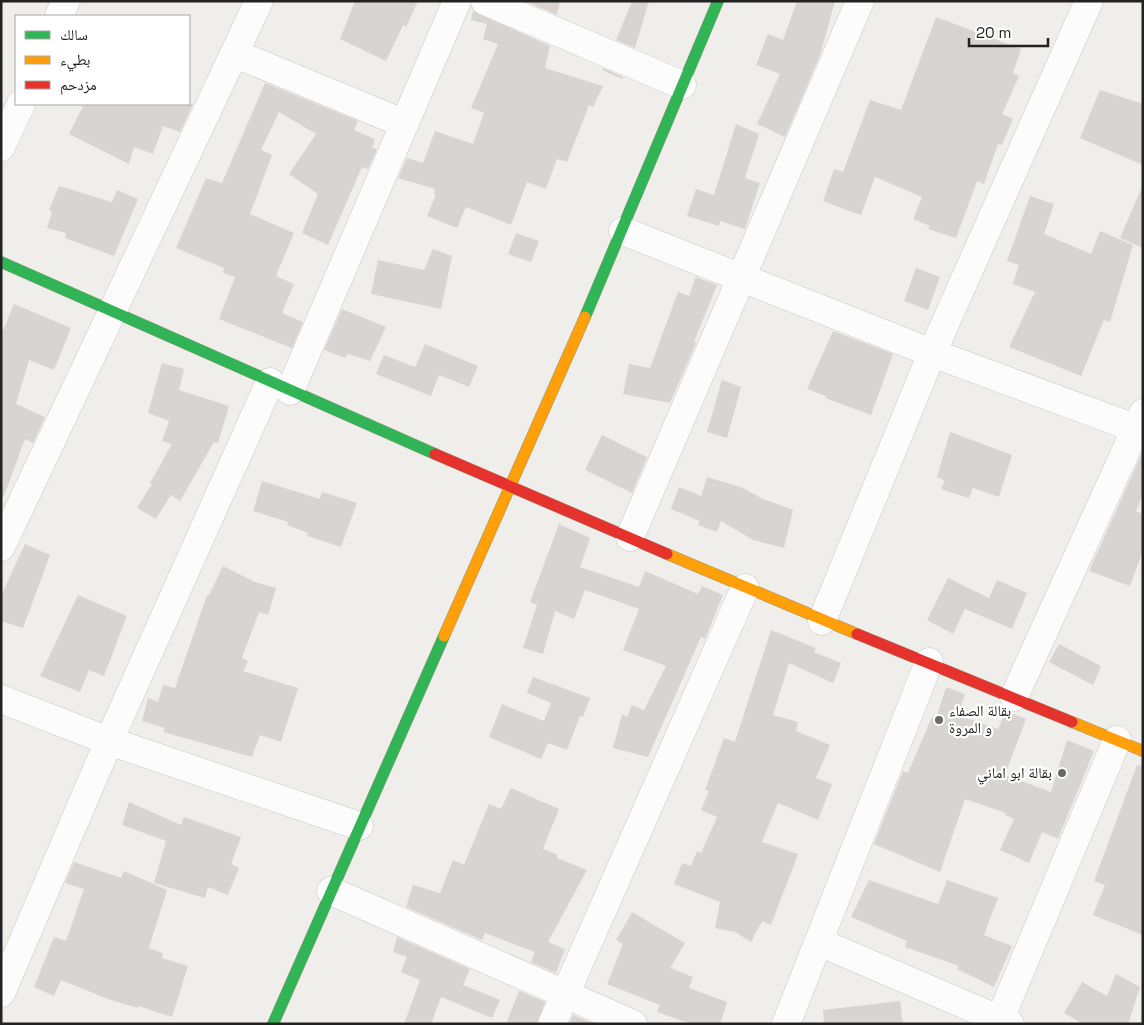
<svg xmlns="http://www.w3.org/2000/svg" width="1144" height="1025" viewBox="0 0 1144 1025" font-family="'Space Grotesk','Noto Naskh Arabic',sans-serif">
<rect width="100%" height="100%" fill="#f0eeeb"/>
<path fill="#d7d4d2" d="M 355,1 L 418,1 L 406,27 L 403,25 L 386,61 L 340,39 Z
M 525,1 L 560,1 L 557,15 Z
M 632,1 L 649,1 L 635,48 L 616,40 Z
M 797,1 L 835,1 L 820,55 L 785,137 L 757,124 L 780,74 L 756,65 L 768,34 L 783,40 Z
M 473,11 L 550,46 L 545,68 L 603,86 L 593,107 L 589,105 L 567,162 L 557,159 L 546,189 L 527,182 L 511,225 L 466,207 L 457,228 L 427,216 L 436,194 L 434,194 L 435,189 L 398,178 L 407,158 L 423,163 L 435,131 L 473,144 L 484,113 L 471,108 L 498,44 L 483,39 L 487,24 L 471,20 Z
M 936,17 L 1021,49 L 1013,73 L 1019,76 L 1002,114 L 1013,119 L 1002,145 L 998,144 L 984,184 L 977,181 L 956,238 L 928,229 L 930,226 L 913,219 L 922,197 L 875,177 L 861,215 L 823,201 L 834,169 L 843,172 L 870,100 L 901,110 Z
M 603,68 L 623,77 L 622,79 L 602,70 Z
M 265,83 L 358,121 L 354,130 L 375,139 L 372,148 L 377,149 L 368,169 L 362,167 L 328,245 L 302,233 L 318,194 L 289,174 L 316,134 L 279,112 L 261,150 L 272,155 L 250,214 L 294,233 L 276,276 L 294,284 L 282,313 L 303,322 L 292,348 L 219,319 L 235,277 L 223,273 L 224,268 L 176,248 L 206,178 L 222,183 Z
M 1100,90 L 1143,104 L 1143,165 L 1080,138 Z
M 84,104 L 193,104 L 180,132 L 163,126 L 153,154 L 134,147 L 129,164 L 69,134 Z
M 736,124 L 759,134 L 745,178 L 760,183 L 745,229 L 720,221 L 719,226 L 687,216 L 696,189 L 714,195 Z
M 1143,185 L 1143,248 L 1120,238 Z
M 59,186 L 112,202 L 117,190 L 138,199 L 114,256 L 65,238 L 66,233 L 47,228 L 52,212 L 49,210 Z
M 1030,196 L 1054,204 L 1044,234 L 1091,254 L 1100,231 L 1133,245 L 1110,322 L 1104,320 L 1081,376 L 1009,347 L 1035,292 L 1013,284 L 1019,265 L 1007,261 Z
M 516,233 L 539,241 L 531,262 L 508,254 Z
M 433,249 L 452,256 L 441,309 L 371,294 L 378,260 L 424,270 Z
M 916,268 L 940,277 L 928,310 L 904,301 Z
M 696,277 L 717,285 L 694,342 L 696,343 L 670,403 L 623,394 L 629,364 L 650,368 L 678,292 L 689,296 Z
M 14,304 L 71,328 L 54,370 L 29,360 L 16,404 L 45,417 L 33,443 L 25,439 L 4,496 L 1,496 L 1,335 Z
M 342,309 L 386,327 L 370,361 L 347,354 L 346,358 L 324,350 Z
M 833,331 L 893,354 L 871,415 L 825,398 L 826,396 L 807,389 Z
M 425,344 L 478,366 L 469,387 L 439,375 L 431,396 L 376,374 L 384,355 L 415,367 Z
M 162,363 L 184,369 L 179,390 L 229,406 L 218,443 L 214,442 L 180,501 L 171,495 L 156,519 L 137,508 L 152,484 L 150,483 L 172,444 L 162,441 L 169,421 L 148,413 Z
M 722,380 L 741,387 L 727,438 L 707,432 Z
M 950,432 L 1012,455 L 999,497 L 973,488 L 969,498 L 941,489 L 945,481 L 937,477 Z
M 602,435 L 647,457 L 632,493 L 585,470 Z
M 1143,451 L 1143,494 L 1136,511 L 1143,514 L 1143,551 L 1130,586 L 1089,571 Z
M 707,477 L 743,488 L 761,498 L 793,510 L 784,548 L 753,540 L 721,521 L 717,532 L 698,525 L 700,521 L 671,509 L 679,487 L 701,496 Z
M 262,481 L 320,499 L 322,492 L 357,503 L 341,547 L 307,536 L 308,533 L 287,525 L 288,522 L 253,511 Z
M 559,524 L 590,538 L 580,567 L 639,587 L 645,571 L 698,594 L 702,586 L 723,595 L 705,639 L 701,637 L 648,757 L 613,748 L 622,714 L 627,717 L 632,705 L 644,710 L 666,666 L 623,650 L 639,609 L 585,590 L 574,619 L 555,611 L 543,654 L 523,648 L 537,605 L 530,602 Z
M 25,544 L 50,555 L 23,628 L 1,621 L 1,596 Z
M 223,566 L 255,582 L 276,588 L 268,615 L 259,612 L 242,658 L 248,661 L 243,671 L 298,688 L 281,742 L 260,735 L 252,757 L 163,732 L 165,728 L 142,721 L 148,698 L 158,702 L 163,685 L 175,688 L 207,595 L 209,595 Z
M 948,578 L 989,598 L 997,580 L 1027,593 L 1012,629 L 965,609 L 953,634 L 927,620 Z
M 78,595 L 127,616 L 104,676 L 89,670 L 80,692 L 40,676 Z
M 771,630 L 816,648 L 814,652 L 841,663 L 833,683 L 789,663 L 773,715 L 798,722 L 796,731 L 830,745 L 816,778 L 832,784 L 818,820 L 778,803 L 762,842 L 798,854 L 771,925 L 762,921 L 751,942 L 735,932 L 715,928 L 720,902 L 674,884 L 682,863 L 691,866 L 697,851 L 701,853 L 717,817 L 701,810 L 709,791 L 705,790 L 724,738 L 735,742 Z
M 1059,644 L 1101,666 L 1093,685 L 1049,662 Z
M 533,677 L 590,698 L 583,717 L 580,716 L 567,750 L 548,743 L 541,759 L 489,737 L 502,704 L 544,721 L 551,703 L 527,693 Z
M 946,687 L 965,694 L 958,715 L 998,729 L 1006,711 L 1026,719 L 1005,775 L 1051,792 L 1067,740 L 1094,751 L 1058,839 L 1042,832 L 1029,863 L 1000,850 L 1014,819 L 1005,815 L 1006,813 L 965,799 L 940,872 L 874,844 L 903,771 L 908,773 L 932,717 L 936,719 Z
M 1137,765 L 1143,766 L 1143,935 L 1093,915 L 1105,885 L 1094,881 Z
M 511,788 L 559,809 L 543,849 L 558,855 L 557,858 L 587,870 L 548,942 L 565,949 L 556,973 L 531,962 L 535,952 L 485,933 L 482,940 L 406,907 L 413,885 L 440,893 L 453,860 L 464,865 L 489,804 L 501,809 Z
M 129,802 L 181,825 L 184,817 L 241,837 L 231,864 L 239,868 L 228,895 L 208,887 L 205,898 L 154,883 L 166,841 L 122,825 Z
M 74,862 L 121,878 L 124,871 L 167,890 L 149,948 L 163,953 L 162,958 L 188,966 L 172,1017 L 138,1006 L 138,1008 L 108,999 L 61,980 L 54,996 L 34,987 L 54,937 L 66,941 L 84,889 L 65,883 Z
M 869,880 L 938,904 L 947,880 L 998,898 L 984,935 L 1012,946 L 994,987 L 957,969 L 959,966 L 905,947 L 907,941 L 851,917 Z
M 632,912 L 685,943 L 670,968 L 693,977 L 689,988 L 727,1002 L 720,1024 L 691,1024 L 657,1012 L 660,1005 L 607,984 L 623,944 L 616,940 Z
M 397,937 L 470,969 L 463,985 L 500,1000 L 492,1018 L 441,997 L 431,1024 L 404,1024 L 420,980 L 401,972 L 407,957 L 393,952 Z
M 1116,974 L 1140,987 L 1128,1024 L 1083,1024 L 1064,1013 L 1082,982 L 1107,996 Z
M 519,991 L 545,1002 L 537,1024 L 506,1024 Z
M 900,1001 L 903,1024 L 824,1024 L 823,1010 Z
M 573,1015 L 594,1024 L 569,1024 Z"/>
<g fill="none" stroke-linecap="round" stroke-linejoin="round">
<defs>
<path id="street" d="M 485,1 L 682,85
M 59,16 L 66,1
M 236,54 L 405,124
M 1,147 L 21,104
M 623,231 L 932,353 L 1143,431
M 290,391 L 457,1
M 630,537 L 860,1
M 1,547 L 259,1
M 822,621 L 932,353 L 1089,1
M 1014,697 L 1143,413
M 1,699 L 109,741 L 359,826
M 331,891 L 633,1024
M 819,942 L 1010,1024
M 1,993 L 109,741 L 270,382
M 552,1024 L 745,588
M 786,1024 L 929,662
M 998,1024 L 1117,740"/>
<path id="fast" d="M 1,262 L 435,454
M 585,317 L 718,1
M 273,1024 L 444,636"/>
<path id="slow" d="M 667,554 L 857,634
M 444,636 L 585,317
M 1072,722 L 1143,751"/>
<path id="jam" d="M 435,454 L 667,554
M 857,634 L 1072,722"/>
</defs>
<use href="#street" stroke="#c9c8c7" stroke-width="29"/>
<use href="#fast" stroke="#999a82" stroke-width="12"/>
<use href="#slow" stroke="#999a82" stroke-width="12"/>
<use href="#jam" stroke="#999a82" stroke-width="12"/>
<use href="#street" stroke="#fdfcfc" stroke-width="28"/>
<use href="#fast" stroke="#30b455" stroke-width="11"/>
<use href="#slow" stroke="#ff9f0a" stroke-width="11"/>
<use href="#jam" stroke="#e5322d" stroke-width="11"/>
</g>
<g fill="#6a6968" stroke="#fff" stroke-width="2">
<circle cx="939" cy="720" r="5"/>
<circle cx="1062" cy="773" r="5"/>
</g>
<g text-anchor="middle" stroke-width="4.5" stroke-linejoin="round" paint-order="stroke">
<g font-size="15" fill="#222" stroke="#fff" text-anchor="start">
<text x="949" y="716">بقالة الصفاء<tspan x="949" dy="17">و المروة</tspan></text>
<text x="1052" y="778" text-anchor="end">بقالة ابو اماني</text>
</g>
</g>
<rect width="1144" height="1025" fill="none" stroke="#222222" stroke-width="5"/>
<rect x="15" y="15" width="175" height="90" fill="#ffffff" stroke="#a7a7a7"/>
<rect x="25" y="31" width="25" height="8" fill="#30b455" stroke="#a7a7a7"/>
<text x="60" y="40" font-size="15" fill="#222222">سالك</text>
<rect x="25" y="56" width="25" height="8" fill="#ff9f0a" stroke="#a7a7a7"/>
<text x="60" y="65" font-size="15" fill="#222222">بطيء</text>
<rect x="25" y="81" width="25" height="8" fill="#e5322d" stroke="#a7a7a7"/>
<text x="60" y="90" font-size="15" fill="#222222">مزدحم</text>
<path d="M969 38v8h79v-8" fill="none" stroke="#222222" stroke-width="2.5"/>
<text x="976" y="38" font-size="15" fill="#222222" stroke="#ffffff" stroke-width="4" paint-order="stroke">20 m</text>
</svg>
